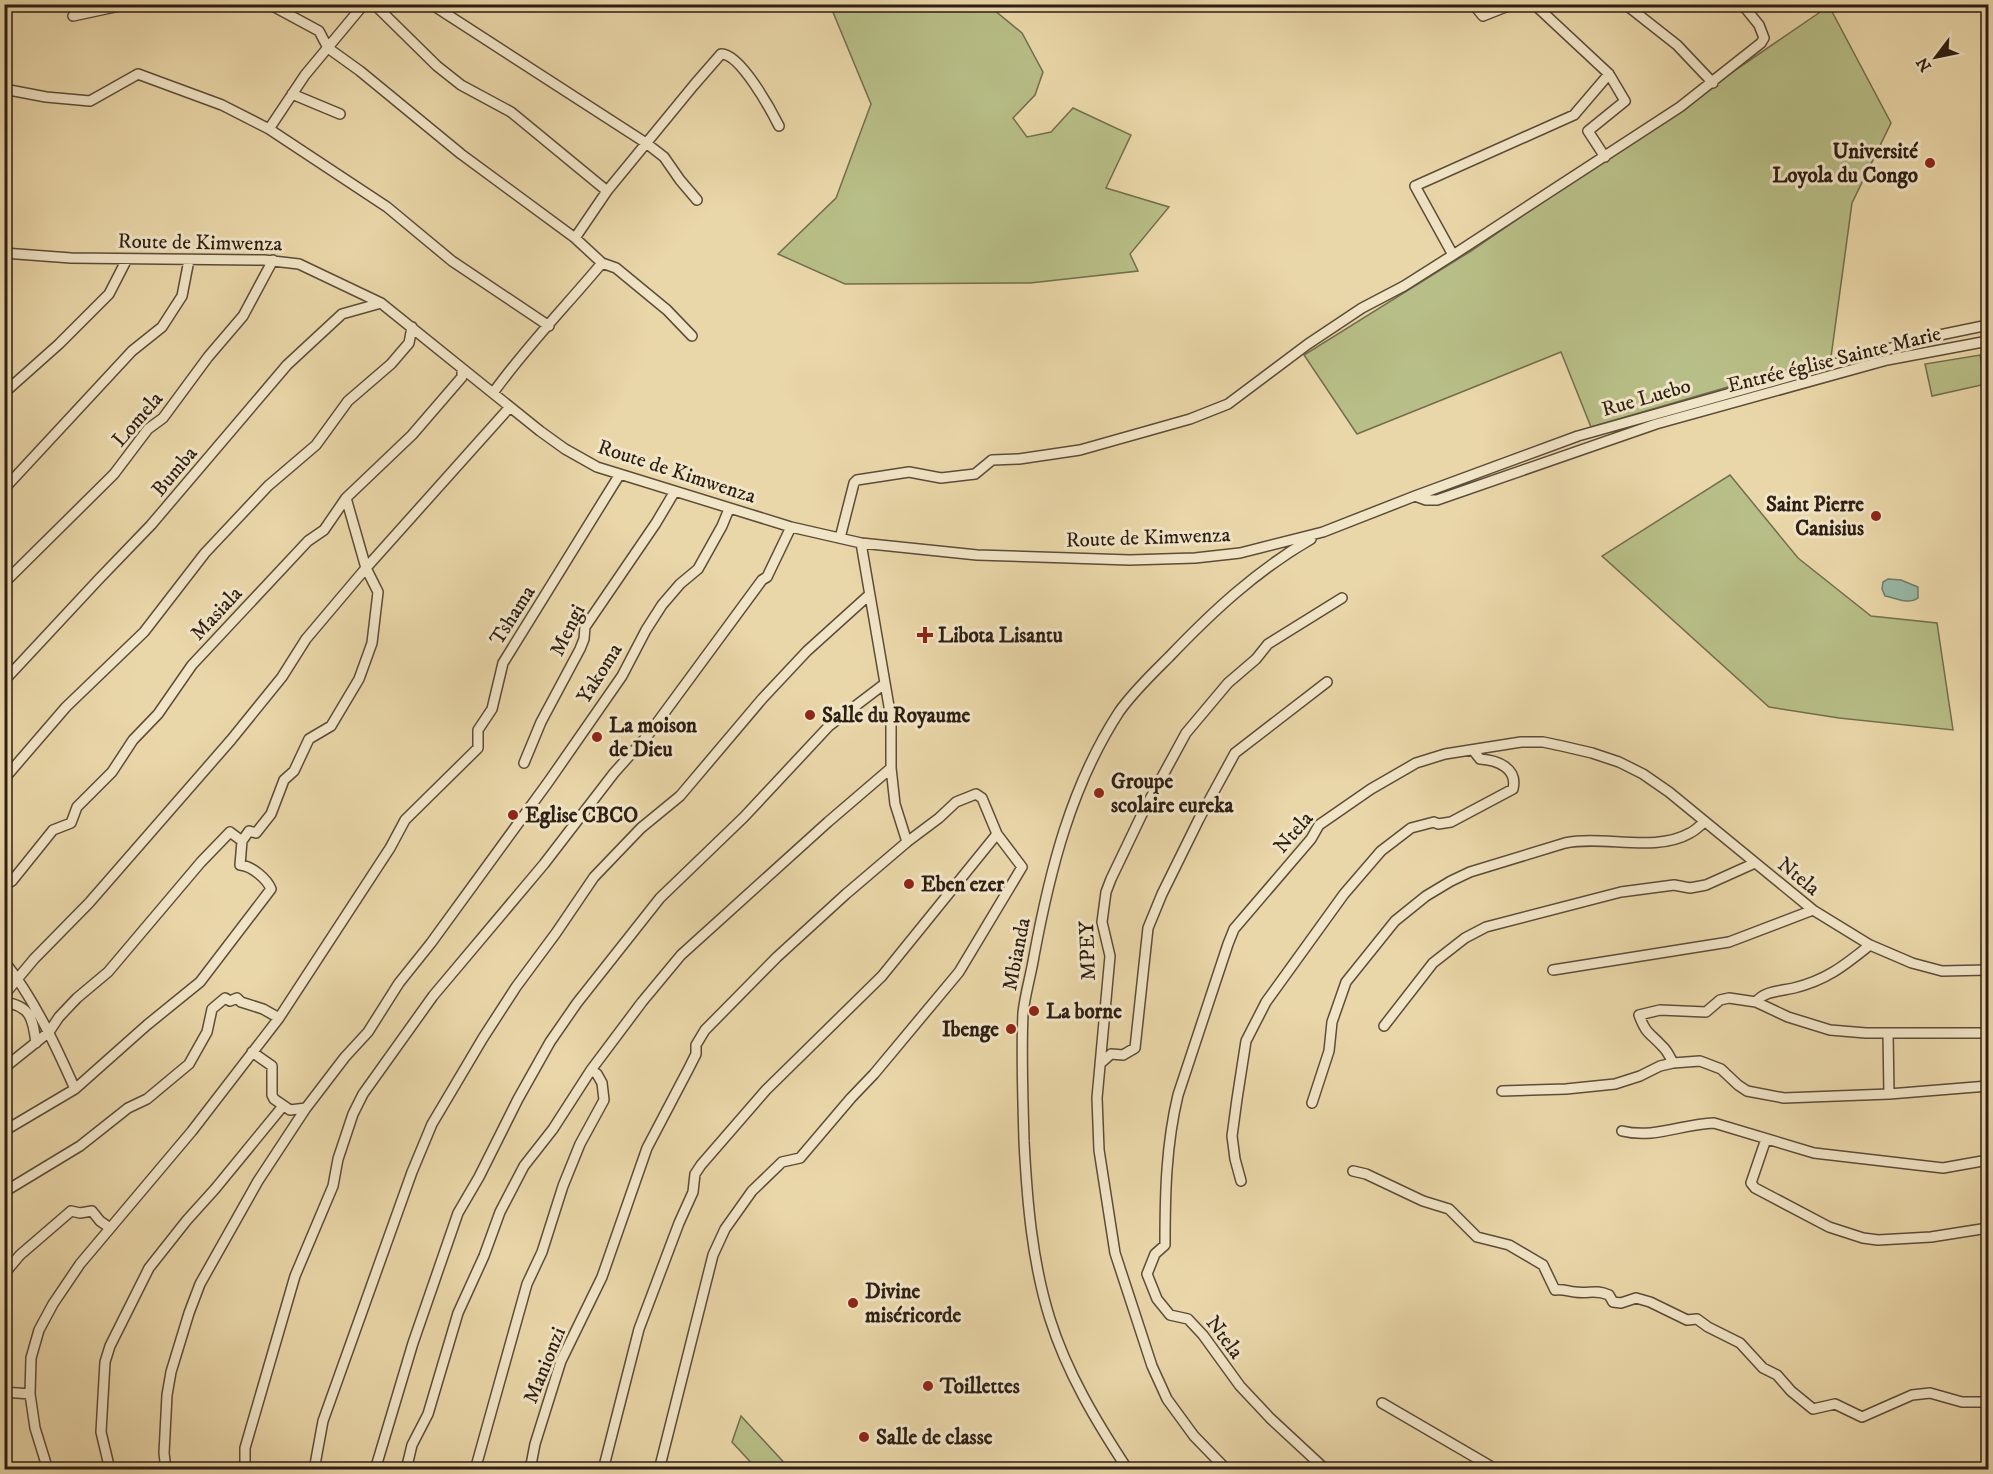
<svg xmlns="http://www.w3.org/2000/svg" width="1993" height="1474" viewBox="0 0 1993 1474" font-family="'IM FELL DW Pica',serif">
<rect width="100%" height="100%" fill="#ead7a9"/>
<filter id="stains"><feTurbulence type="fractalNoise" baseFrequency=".00333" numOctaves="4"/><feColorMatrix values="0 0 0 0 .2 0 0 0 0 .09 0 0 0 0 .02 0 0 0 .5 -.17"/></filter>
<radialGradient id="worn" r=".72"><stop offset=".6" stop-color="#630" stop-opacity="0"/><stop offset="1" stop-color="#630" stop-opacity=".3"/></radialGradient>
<path fill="#b8be87" stroke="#726e4e" stroke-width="1.5" d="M 830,5 L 988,5 L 1022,33 L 1043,72 L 1035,95 L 1013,118 L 1027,137 L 1051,132 L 1073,108 L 1131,135 L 1106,188 L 1169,207 L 1130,254 L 1138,271 L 1030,283 L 845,284 L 778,254 L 836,198 L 871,104 Z
M 1829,6 L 1891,123 L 1852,203 L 1831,357 L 1591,427 L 1561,352 L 1357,434 L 1304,355 L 1471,251 Z
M 1980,355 L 1986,384 L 1932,396 L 1925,364 Z
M 1730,475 L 1798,558 L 1871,616 L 1937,623 L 1953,730 L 1839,718 L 1769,707 L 1602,556 Z
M 741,1416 L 790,1469 L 757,1469 L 732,1442 Z"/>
<path fill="#98baa8" stroke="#6d7c6d" stroke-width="1.5" d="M 1888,579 L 1901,580 L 1918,587 L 1918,598 C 1908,605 1896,598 1885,596 L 1882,589 L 1883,582 Z"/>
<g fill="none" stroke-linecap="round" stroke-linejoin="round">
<defs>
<path id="minor" d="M 269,4 L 319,31 L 328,48 L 360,71 L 461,154 L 575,238 L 602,263 L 616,268 L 667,310 L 692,336
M 374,4 L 437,66 L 461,85 L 511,112 L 607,191
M 431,4 L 646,143 L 664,157 L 680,180 L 697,200
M 1473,4 L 1483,16 L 1513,4
M 1534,4 L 1609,74 L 1625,101 L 1588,131 L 1605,157
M 1625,4 L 1677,45 L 1713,83
M 73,16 L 129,4
M 4,89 L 46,97 L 90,101 L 138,74 L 222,105 L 269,129 L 387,207 L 452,261 L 549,326
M 292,94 L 340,114
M 269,129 L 305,75 L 364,4
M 575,238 L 607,191 L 694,85 L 721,54 C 740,53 771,110 779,126
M 4,253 L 71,258 L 264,260 L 299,264 L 381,303 L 540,431 L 565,449 L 597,467 L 791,527 L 861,543 L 977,555 L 1130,560 L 1195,558 L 1240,553 L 1323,532 L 1415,496 L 1578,436 L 1884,350 L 1930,337 L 1988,325
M 1453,255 L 1415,186 L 1574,115 L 1609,74
M 4,393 L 59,344 L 109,294 L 127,259
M 493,393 C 526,347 566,306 602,263
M 4,489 L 132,351 L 162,327 L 182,296 L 189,260
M 1415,496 L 1426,500 L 1437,500 L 1656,424 L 1887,360 L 1988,341
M 840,538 L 854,483 L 857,480 L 909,472 L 941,478 L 975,474 L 992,460 L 1019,459 L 1080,450 L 1190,419 L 1228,404 L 1308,344 L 1362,308 L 1404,286 L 1453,255 L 1680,107 L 1761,43 L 1764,38 L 1759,25 L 1742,4
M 861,543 L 891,718 L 891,768 L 895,804 L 907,842
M 4,583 L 114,474 L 148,429 L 163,418 L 208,357 L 243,316 L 273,260
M 4,681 L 99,579 L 151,525 L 287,365 L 342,314 L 381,303
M 524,763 L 541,722 L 580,649 L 584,639 L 585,627 L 656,523 L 675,491
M 4,779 L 66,707 L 144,632 L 205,553 L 268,486 L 316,445 L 348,401 L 391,364 L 409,343 L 412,327
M 4,886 L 12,881 L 53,830 L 71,823 L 77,807 L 112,772 L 133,740 L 158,714 L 192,665 L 308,541 L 324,530 L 346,498 L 412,435 L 462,377 L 462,369
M 4,961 C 34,999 55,1044 75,1089
M 1553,970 L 1729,942 L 1813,910
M 4,995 L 34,959 L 89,903 L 231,740 L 282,677 L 306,639 L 366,568 L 509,408
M 4,1002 C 31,1006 33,1019 36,1043
M 1756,1002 C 1764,991 1781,991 1794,988 C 1827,980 1845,965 1870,945
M 1384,1026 L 1433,963 L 1465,938 L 1486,927 L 1621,892 L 1674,885 L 1690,888 L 1706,885 L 1755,863
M 1888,1033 L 1889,1094
M 252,1052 L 272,1066 L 272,1095 L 274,1099 L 290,1110 L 306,1108
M 1101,1063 L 1111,1054 L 1123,1055 L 1135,1048 L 1148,928 L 1162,894 L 1199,819 L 1235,753 L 1327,682
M 1673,1063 C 1670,1057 1667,1050 1662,1046 C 1649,1032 1646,1034 1639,1015 L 1660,1010 L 1706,1012 L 1720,1000 L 1729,998 L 1756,1002 L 1788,1017 L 1830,1030 L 1866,1033 L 1988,1033
M 4,1068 L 49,1032 L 59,1017 L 77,998 L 108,972 L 201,862 L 230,832 L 242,841 L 249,831 L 256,833 L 271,814 L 284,780 L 294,771 L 309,739 L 331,726 L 359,679 L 372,643 L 378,592 L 366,568 L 346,498
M 1502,1091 L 1566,1089 L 1615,1084 L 1640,1076 L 1660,1066 L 1673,1063 L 1700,1061 L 1721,1069 L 1738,1085 L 1747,1091 L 1784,1098 L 1889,1094 L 1988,1086
M 1312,1103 L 1329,1051 L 1332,1022 L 1346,982 L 1395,921 L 1426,896 L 1451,881 L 1470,872 L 1565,843 C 1604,835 1655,853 1690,833 C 1696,830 1700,825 1705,822
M 4,1131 L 75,1089 L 147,1025 L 200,982 L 271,889 C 267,879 252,866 240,865 L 242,841
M 1622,1131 C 1654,1139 1682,1124 1714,1123 L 1814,1153 L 1943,1168 L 1988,1160
M 1766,1139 L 1751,1183 L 1755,1188 L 1829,1227 L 1863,1238 L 1878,1240 L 1931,1237 L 1988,1228
M 1353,1171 L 1366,1174 L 1423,1201 L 1449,1209 L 1477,1237 L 1509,1245 L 1543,1265 L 1555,1290 C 1563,1289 1567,1291 1575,1292 C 1589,1294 1595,1289 1609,1295 L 1613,1302 L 1621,1303 L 1636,1298 L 1650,1302 L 1687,1320 L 1697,1319 L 1708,1327 L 1740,1343 L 1763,1368 L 1777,1375 L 1791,1391 L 1813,1409 L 1835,1404 L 1862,1417 L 1912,1395 L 1930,1393 L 1962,1402 L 1988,1402
M 1241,1181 L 1235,1159 L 1232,1136 L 1237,1099 L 1246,1041 L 1266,1002 L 1344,894 L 1381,851 L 1411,828 L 1434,822 L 1438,824 L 1451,822 L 1513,789 C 1518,768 1497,760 1480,759 L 1473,750
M 4,1192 L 80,1146 L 128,1108 L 147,1099 L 189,1064 L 207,1032 L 212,1009 L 225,998 L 230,1001 L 237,998 L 241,1002 L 263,1009 L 279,1018
M 4,1274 L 20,1255 L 71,1211 L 80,1213 L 92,1211 L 100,1221 L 110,1228
M 4,1392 L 30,1394
M 1382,1403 L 1497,1470
M 48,1470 L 35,1428 L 30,1394 L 31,1358 L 39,1330 L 53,1304 L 80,1264 L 192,1131 L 279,1018 L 390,848 L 405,820 L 478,748 L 478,730 L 492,709 L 503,663 L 620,474
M 110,1470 L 101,1432 L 105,1362 L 110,1346 L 149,1268 L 187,1220 L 215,1189 L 283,1106
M 166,1470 L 164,1453 L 167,1395 L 171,1372 L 189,1313 L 200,1284 L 258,1181 L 306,1108 L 345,1057 L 368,1032 L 399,983 L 431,943 L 549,781 L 622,676 L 646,630 L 662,605 L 680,584 L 698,569 L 722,526 L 729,509
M 245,1470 L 245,1448 L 295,1276 L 333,1186 L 338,1159 L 353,1114 L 363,1094 L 433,996 L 544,864 L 614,773 L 648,735 L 762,580 L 767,577 L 791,527
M 314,1470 L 323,1421 L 412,1172 L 432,1124 L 483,1038 L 516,987 L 556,933 L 594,877 L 641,828 L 680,796 L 762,699 L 807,651 L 869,595
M 375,1470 L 413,1343 L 458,1213 L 479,1177 L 518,1099 L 550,1042 L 577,1003 L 660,898 L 744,817 L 829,726 L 883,685
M 406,1470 L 412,1445 L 428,1414 L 458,1313 L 484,1256 L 500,1212 L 524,1166 L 553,1129 L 591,1070 L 642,1002 L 681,955 L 828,822 L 891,768
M 475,1470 L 527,1284 L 542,1252 L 563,1186 L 580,1144 L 604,1100 L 602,1083 L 597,1074 L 591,1070
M 530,1470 L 535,1444 L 561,1361 L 602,1277 L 647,1148 L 689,1068 L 696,1054 L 696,1045 L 705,1030 L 777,957 L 846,894 L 907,842 L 939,818 L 956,802 L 976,794 L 982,798 L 997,834 L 1022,867 L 959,972 L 874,1074 L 851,1098 L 800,1158 L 782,1162 L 752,1191 L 725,1229 L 713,1255 L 659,1470
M 603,1470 L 639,1329 L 679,1223 L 693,1192 L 695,1174 L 701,1165 L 766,1090 L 882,976 L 997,834
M 1128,1470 C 1097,1423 1067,1373 1050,1319 C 1032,1262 1027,1200 1024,1141 C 1023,1099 1021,1056 1023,1013 C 1025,994 1031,975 1034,956 C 1050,870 1071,786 1119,712 C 1133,692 1152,674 1169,657 C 1212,612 1257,570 1311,539
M 1227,1470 L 1194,1436 L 1167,1399 L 1152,1366 L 1115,1253 L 1099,1150 L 1097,1098 L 1110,956 L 1102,922 L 1106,892 L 1111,879 L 1144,810 L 1186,733 L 1228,683 L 1256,659 L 1268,644 L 1342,598
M 1326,1470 L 1270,1418 L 1240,1386 L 1203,1335 L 1188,1319 L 1170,1315 L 1157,1299 L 1147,1274 L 1155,1254 L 1165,1245 C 1165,1194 1166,1145 1178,1095 L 1228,944 L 1234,929 L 1311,839 L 1319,825 L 1371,789 L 1416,763 L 1445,754 L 1521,742 L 1543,742 L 1562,746 L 1592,753 L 1619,762 L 1643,774 L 1669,792 L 1813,910 L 1870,945 L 1912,963 L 1942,971 L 1988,970"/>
</defs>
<use href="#minor" stroke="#5c4c39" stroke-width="12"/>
<use href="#minor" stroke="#f1e5c7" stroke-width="9"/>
</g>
<g fill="#8f2418" stroke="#f1e5c7" stroke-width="2">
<circle cx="1930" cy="163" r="6"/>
<circle cx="1876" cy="516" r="6"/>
<path d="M922 626h6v6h6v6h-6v6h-6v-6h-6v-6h6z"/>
<circle cx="810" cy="715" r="6"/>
<circle cx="597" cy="737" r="6"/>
<circle cx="1099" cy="793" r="6"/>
<circle cx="513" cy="815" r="6"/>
<circle cx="909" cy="884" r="6"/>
<circle cx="1034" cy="1011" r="6"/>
<circle cx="1011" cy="1029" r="6"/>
<circle cx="853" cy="1303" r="6"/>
<circle cx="928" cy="1386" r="6"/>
<circle cx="864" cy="1437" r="6"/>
</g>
<g text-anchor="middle" stroke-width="6" stroke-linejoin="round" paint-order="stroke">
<g font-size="21" font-weight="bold" fill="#2d1e14" stroke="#f1e5c7" text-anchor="start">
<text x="1918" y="158" text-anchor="end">Université<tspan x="1918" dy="24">Loyola du Congo</tspan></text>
<text x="1864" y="511" text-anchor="end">Saint Pierre<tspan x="1864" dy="24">Canisius</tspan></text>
<text x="938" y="642">Libota Lisantu</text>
<text x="822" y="722">Salle du Royaume</text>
<text x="609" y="732">La moison<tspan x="609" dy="24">de Dieu</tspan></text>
<text x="1111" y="788">Groupe<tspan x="1111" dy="24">scolaire eureka</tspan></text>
<text x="525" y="822">Eglise CBCO</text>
<text x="921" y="891">Eben ezer</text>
<text x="1046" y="1018">La borne</text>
<text x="999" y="1036" text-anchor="end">Ibenge</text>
<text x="865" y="1298">Divine<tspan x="865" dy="24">miséricorde</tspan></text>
<text x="940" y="1393">Toillettes</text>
<text x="876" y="1444">Salle de classe</text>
</g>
<g font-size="21" fill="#2d1e14" stroke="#f1e5c7">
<text transform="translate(200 242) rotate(1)" y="7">Route de Kimwenza</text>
<text transform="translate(1834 359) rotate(-14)" y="7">Entrée église Sainte Marie</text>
<text transform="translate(1646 397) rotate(-16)" y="7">Rue Luebo</text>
<text transform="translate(137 419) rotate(-49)" y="7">Lomela</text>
<text transform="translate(174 471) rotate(-50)" y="7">Bumba</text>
<text transform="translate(677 471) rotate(18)" y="7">Route de Kimwenza</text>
<text transform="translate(1148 537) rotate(-2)" y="7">Route de Kimwenza</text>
<text transform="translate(216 613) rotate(-47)" y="7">Masiala</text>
<text transform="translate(512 615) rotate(-58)" y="7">Tshama</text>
<text transform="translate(567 630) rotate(-64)" y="7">Mengi</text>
<text transform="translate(599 673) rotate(-58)" y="7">Yakoma</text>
<text transform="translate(1293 832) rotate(-49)" y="7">Ntela</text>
<text transform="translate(1799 876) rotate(39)" y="7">Ntela</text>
<text transform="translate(1087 951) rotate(-92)" y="7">MPEY</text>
<text transform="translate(1016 954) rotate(-79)" y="7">Mbianda</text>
<text transform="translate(1225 1337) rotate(53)" y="7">Ntela</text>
<text transform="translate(544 1365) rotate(-68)" y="7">Manionzi</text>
</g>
</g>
<rect width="1993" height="1474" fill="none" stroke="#ead7a9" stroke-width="24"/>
<rect x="6" y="6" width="1981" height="1462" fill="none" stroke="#2d1e14" stroke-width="3"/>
<rect x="12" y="12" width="1969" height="1450" fill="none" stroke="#2d1e14" stroke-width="1.5"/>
<g transform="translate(1936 57) rotate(238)" stroke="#f1e5c7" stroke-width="4.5" paint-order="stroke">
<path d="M0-4.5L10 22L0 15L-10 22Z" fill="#2d1e14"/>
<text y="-9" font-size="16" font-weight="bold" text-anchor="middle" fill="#2d1e14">N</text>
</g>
<rect width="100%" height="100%" filter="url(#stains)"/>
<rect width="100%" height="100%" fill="url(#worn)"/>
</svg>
